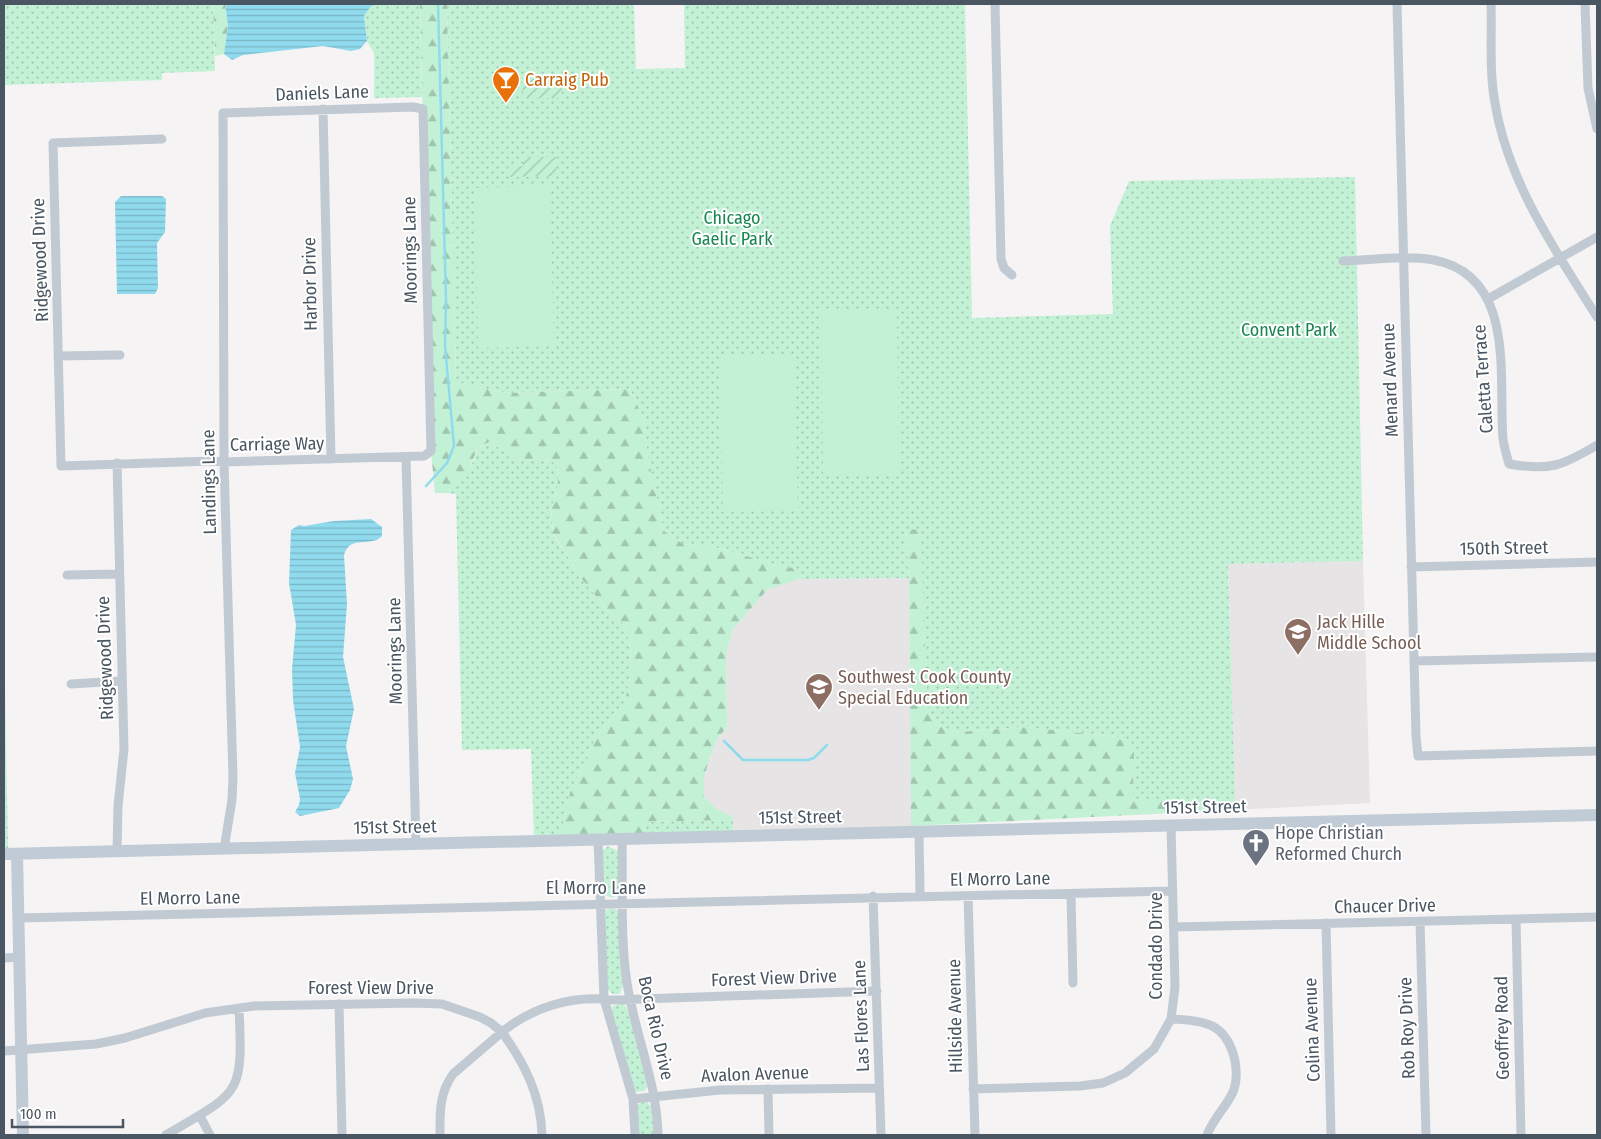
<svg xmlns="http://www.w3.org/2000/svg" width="1601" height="1139" viewBox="0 0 1601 1139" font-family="'Fira Sans Condensed',sans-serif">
<defs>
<pattern id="grass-dots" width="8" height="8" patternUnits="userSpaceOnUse" patternTransform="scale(1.25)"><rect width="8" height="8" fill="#c3f1d5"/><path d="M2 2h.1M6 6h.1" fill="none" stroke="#a0c6b0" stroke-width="1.8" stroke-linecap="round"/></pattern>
<pattern id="forest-firs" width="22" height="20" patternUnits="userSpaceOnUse" patternTransform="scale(1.25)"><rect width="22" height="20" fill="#c3f1d5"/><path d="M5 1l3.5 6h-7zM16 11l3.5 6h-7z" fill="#a0c6b0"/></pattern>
<pattern id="garden-furrows" width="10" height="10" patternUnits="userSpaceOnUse" patternTransform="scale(1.25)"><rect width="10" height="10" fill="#c3f1d5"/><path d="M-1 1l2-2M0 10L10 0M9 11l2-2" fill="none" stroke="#a0c6b0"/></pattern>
<pattern id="water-rules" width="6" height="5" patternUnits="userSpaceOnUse" patternTransform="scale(1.25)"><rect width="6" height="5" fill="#90daee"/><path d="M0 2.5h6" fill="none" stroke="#78b4c4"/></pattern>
</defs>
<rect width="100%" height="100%" fill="#f5f3f3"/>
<path fill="#e6e4e5" d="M 1363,561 L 1370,803 L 1235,810 L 1228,564 Z
M 909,578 L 911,826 L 733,833 L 733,817 L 717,809 L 704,797 L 704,777 L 710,757 L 717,739 L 727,727 L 726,654 L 733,629 L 768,589 L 782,583 L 800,579 Z"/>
<path fill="url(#grass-dots)" d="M 4,4 L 213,4 L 215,71 L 162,73 L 162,80 L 4,85 Z
M 383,4 L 420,4 L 422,97 L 374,98 L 374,53 L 367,41 L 364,16 L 371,6 Z
M 447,4 L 634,4 L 636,69 L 685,68 L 684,4 L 965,4 L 972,318 L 1113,314 L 1110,226 L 1129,181 L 1355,177 L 1363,561 L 1228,564 L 1235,800 L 1132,800 L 1134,776 L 1118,737 L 1026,727 L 959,732 L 937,726 L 927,706 L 920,530 L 906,530 L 909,578 L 800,579 L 797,569 L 777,565 L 718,548 L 683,544 L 664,531 L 648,458 L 643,418 L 630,389 L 506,393 L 456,382 Z
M 490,442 L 518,459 L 545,460 L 557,463 L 558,486 L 551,509 L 553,534 L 582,579 L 607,610 L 624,624 L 630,644 L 631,673 L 625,701 L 594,741 L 570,793 L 561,835 L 534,836 L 531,749 L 462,750 L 456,494 L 446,493 C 461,479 473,468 478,448 Z
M 4,627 L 8,849 L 4,849 Z
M 733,817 L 733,833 L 642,834 L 646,822 L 723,820 Z
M 608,846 L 618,851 L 618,895 L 612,898 L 603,894 L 601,852 Z
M 612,908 L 619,911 L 623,986 L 620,994 L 613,994 L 608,990 L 604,911 Z
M 623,1003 L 628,1010 L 648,1084 L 645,1091 L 635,1092 L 611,1007 Z
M 646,1101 L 652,1107 L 655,1135 L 638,1135 L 636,1105 Z"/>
<path fill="url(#forest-firs)" d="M 213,4 L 225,4 L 228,25 L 224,54 L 215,56 Z
M 420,4 L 447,4 L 456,382 L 506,393 L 630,389 L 643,418 L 648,458 L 664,531 L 683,544 L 718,548 L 777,565 L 798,569 L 800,579 L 768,589 L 733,629 L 726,654 L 727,727 L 717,739 L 710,757 L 704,777 L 704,797 L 717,809 L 733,817 L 723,820 L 646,822 L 642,834 L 561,835 L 570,793 L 594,741 L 625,701 L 631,673 L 630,644 L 624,624 L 607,610 L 582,579 L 553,533 L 551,509 L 558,486 L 557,463 L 545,460 L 518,459 L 489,442 L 478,448 L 467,473 L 446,493 L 435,493 L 431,451 Z
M 906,529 L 921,530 L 927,706 L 937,726 L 959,732 L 1026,727 L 1118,737 L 1134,752 L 1133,799 L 1235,800 L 1235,810 L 911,826 L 909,578 Z"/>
<path fill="url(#garden-furrows)" d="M 562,77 L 562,98 L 523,98 L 522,78 Z
M 523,157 L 556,157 L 556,176 L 508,177 L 507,167 L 523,166 Z"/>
<path fill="#c3f1d5" d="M 550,186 L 554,346 L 478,348 L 475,188 Z
M 897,310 L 899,475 L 823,476 L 821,311 Z
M 794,354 L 798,510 L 723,512 L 720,355 Z"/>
<path fill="url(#water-rules)" d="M 225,4 L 383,4 L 371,6 L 364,16 L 367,41 L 360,49 L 351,51 L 323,46 L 243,55 L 232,60 L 224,54 L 228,25 Z
M 121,196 L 162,196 L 166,199 L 165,232 L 157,243 L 158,288 L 155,294 L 117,294 L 115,202 Z
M 371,519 L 382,527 L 382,536 C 371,548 350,534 344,555 L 347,604 L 343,657 L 354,709 L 346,746 L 353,779 L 350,790 L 339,808 L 300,816 L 295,812 L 299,805 L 300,799 L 295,773 L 300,747 L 293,700 L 292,669 L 296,625 L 289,583 L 291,530 L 299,525 L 304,526 L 334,521 Z"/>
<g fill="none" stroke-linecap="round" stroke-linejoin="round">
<path stroke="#90daee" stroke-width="2.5" d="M 426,486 L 447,463 L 454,446 L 445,346 L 446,299 L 438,4
M 724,741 L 743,760 L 808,760 L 814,758 L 827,745"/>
<path stroke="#c1cad2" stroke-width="9" d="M 995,4 L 1001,259 L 1004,268 L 1012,275
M 1397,4 L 1416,736 L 1418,756 L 1597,751
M 1491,4 C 1492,36 1489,71 1495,103 C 1508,182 1555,250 1597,317
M 1585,4 L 1588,88 L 1597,129
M 323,109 L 331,459
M 162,139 L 53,143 L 61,466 L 212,461 L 224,462 L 424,456 L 431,451 L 423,109 L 413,107 L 223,113 L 224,462 L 233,778 L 232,800 L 224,849
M 1343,261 C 1373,260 1405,255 1434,260 C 1517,276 1498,378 1503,439 C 1504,447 1507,456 1509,464 C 1550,471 1562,466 1597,445
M 1488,299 L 1597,237
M 58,356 L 120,355
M 406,457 L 416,844
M 117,463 L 124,749 L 118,806 L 117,851
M 1411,567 L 1597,562
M 67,575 L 119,574
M 1414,661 L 1597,657
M 71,684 L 121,681
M 919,832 L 920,895
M 598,839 L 604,999 L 633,1099 L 635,1135
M 622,839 C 623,885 620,938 627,983 C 635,1035 657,1082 658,1135
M 1071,894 L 1073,983
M 873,896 L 881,1135
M 968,896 L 975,1135
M 19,918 L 1172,891
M 1516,920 L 1521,1135
M 1420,921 L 1426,1135
M 1326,923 L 1331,1135
M 1174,927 L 1597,917
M 4,958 L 20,957
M 339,1004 L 342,1135
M 1171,1019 C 1206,1020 1227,1024 1235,1061 C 1237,1072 1237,1082 1233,1092 C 1226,1107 1213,1119 1207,1135
M 4,1051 L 96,1044 L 125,1038 L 205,1013 L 254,1006 L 412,1003 L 442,1004 L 480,1017 L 491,1023 L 502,1032 C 533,1007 572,995 612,1000 L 877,991
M 768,1089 L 769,1135
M 973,1089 L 1080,1086 L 1103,1083 L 1125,1073 L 1154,1049 L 1171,1019 L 1175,987 L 1171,826
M 633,1099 L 720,1090 L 879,1088
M 200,1116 L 210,1135
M 166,1135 C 241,1091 243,1096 239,1008
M 440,1135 C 440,1112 439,1094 453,1074 L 502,1032 C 525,1064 541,1096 542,1135"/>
<path stroke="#c1cbd6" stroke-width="12" d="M 4,854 L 1597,815
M 17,854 L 23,1135"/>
</g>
<defs>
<symbol id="bar-pin" viewBox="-11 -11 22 30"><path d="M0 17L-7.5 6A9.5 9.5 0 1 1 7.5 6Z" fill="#e8710a" stroke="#fff"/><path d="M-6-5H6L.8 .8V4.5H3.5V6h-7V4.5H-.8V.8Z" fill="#fff"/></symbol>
<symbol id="school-pin" viewBox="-11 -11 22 30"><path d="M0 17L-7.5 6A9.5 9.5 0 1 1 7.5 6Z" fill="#8d6e63" stroke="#fff"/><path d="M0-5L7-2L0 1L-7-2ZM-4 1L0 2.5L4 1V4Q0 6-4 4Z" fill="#fff"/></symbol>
<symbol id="church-pin" viewBox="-11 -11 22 30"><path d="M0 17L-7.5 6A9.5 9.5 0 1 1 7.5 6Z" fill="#6b7280" stroke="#fff"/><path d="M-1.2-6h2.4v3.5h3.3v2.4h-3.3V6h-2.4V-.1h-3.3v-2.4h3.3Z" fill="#fff"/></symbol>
</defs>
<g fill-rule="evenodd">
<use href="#bar-pin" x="490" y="64" width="32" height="43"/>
<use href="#school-pin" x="1282" y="616" width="32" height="43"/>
<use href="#school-pin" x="803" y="671" width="32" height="43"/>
<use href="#church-pin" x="1240" y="827" width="32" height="43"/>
</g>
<g text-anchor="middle" stroke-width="4" stroke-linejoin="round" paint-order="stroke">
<g font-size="18" fill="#c56008" stroke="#fff" text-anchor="start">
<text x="525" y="86">Carraig Pub</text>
</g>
<g font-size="18" fill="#4a5661" stroke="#fff">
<text transform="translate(322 93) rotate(-2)" y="6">Daniels Lane</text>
<text transform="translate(410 250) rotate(-91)" y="6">Moorings Lane</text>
<text transform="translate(40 260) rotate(-92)" y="6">Ridgewood Drive</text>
<text transform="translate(310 284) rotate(-91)" y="6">Harbor Drive</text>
<text transform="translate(1483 379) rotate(-94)" y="6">Caletta Terrace</text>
<text transform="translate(1390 380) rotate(-92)" y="6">Menard Avenue</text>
<text transform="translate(277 444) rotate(-1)" y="6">Carriage Way</text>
<text transform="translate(209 482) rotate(-91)" y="6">Landings Lane</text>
<text transform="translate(1504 548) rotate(-1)" y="6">150th Street</text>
<text transform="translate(395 651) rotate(-91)" y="6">Moorings Lane</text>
<text transform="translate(105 658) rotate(-92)" y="6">Ridgewood Drive</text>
<text transform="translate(1205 807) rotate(-1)" y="6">151st Street</text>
<text transform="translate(800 817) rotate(-1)" y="6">151st Street</text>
<text transform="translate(395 827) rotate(-1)" y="6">151st Street</text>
<text transform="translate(1000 879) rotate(-1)" y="6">El Morro Lane</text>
<text x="596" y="894">El Morro Lane</text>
<text transform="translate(190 898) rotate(-1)" y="6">El Morro Lane</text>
<text transform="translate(1385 906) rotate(-1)" y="6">Chaucer Drive</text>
<text transform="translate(1156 946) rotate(-90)" y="6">Condado Drive</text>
<text transform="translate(774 978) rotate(-2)" y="6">Forest View Drive</text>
<text x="371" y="994">Forest View Drive</text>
<text transform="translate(861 1016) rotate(-92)" y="6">Las Flores Lane</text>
<text transform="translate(955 1016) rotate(-91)" y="6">Hillside Avenue</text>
<text transform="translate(656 1028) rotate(77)" y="6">Boca Rio Drive</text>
<text transform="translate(1407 1028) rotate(-92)" y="6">Rob Roy Drive</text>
<text transform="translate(1502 1028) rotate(-91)" y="6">Geoffrey Road</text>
<text transform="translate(1312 1030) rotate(-92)" y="6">Colina Avenue</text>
<text transform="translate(755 1074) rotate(-2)" y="6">Avalon Avenue</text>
</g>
<g font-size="18" fill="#17864f" stroke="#fff">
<text x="732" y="224">Chicago<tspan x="732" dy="21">Gaelic Park</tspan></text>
<text x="1289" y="336">Convent Park</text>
</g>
<g font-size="18" fill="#785e54" stroke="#fff" text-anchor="start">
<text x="1317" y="628">Jack Hille<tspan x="1317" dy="21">Middle School</tspan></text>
<text x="838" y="683">Southwest Cook County<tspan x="838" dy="21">Special Education</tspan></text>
</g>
<g font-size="18" fill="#5b616d" stroke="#fff" text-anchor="start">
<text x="1275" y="839">Hope Christian<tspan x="1275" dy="21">Reformed Church</tspan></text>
</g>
</g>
<rect width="1601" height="1139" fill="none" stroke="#4a5661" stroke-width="10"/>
<path d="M12 1119v8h111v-8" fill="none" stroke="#4a5661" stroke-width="2.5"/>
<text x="20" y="1119" font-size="15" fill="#4a5661" stroke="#ffffff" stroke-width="4" paint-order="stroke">100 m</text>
</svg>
